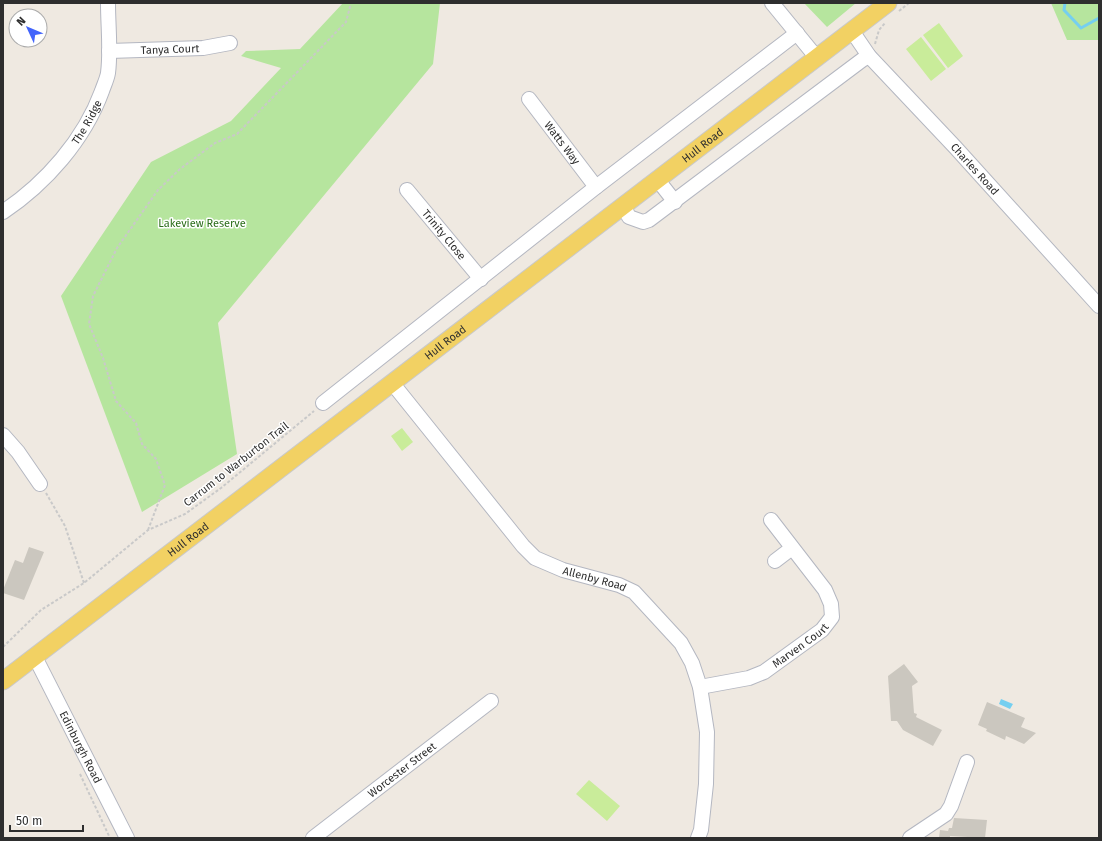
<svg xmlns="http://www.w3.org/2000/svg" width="1102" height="841" viewBox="0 0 1102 841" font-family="'Fira Sans',sans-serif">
<rect width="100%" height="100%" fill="#efe9e1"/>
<path fill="#b6e59e" d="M 343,3 L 440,3 L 433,64 L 218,323 L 237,454 L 142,512 L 61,296 L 151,162 L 231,121 L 281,68 L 241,56 L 246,51 L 300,49 Z
M 804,3 L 856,3 L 827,27 Z
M 1051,3 L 1099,3 L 1099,40 L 1067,40 Z"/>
<path fill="#c9ec9a" d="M 939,23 L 963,56 L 948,68 L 923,35 Z
M 921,37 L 946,69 L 931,81 L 906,49 Z
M 402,428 L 413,442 L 402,451 L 391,436 Z
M 589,780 L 620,806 L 607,821 L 576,794 Z"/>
<path fill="#75cff0" d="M 1001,699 L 1013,704 L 1010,709 L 999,704 Z"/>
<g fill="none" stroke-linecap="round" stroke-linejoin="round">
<path stroke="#75cff0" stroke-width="3" d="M 1065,3 L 1064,10 L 1081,28 L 1099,18"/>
</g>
<path fill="#cbc7bf" d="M 29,547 L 44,552 L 24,600 L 3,593 L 3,590 L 15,560 L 23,563 Z
M 904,664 L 918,682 L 912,686 L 914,713 L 917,714 L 916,717 L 942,730 L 933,746 L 903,730 L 897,721 L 891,721 L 888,676 Z
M 987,702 L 1025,718 L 1021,727 L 1036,733 L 1024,744 L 1006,736 L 1005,740 L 986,731 L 987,729 L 978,725 Z
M 954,818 L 987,820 L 985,838 L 950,836 L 950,838 L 939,838 L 940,830 L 948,831 L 949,828 L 952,828 Z"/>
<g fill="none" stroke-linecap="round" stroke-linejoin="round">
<defs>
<g id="minor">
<path d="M 772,3 L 817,58"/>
<path id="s1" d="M 852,31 L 869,56 L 955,147 L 1099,306"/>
<path id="s2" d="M 109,51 L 203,48 L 230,43"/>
<path id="s3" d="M 529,99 L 596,187"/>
<path d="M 657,179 L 675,202"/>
<path id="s4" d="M 407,190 L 481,279"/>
<path d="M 623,205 L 629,217 L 643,222 L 649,220 L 862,60 L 869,56"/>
<path id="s5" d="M 3,212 C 46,183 84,140 102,91 C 104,85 107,79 108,73 C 111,50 108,27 108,3"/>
<path id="s6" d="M 393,384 L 523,546 L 535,558 L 563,570 L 619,585 L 634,592 L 681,643 L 692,663 L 700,687 L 707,732 L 706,784 L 701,830 L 698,838"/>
<path d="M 323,403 L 596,187 L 797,33"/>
<path d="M 3,435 L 18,452 L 40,484"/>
<path d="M 775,561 L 792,548"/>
<path id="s7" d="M 35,657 L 127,838"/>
<path id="s8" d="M 700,687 L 749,678 L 764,672 L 822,630 L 832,617 L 831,604 L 825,590 L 771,520"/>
<path id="s9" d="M 313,838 L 491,701"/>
<path d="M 910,838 L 946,814 L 951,806 L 967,762"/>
</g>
<g id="major">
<path id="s10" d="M 3,681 L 888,3"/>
</g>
</defs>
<use href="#minor" stroke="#b4b7c1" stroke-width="16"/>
<use href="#major" stroke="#c9c9c9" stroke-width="19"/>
<path stroke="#c9c9c9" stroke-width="2" stroke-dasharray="3 2" stroke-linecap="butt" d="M 899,11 L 909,3
M 875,44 L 879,30 L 885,23
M 46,493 L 65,526 L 84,583
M 148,530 L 165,485 L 156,459 L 142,444 L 136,423 L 116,401 L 103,358 L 89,324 L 93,296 L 117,248 L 158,190 L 180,169 L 215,143 L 237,134 L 346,22 L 351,3
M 3,647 L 41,610 L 84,583 L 148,530 L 185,514 L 221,488 L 314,411
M 80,774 L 110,838"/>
<use href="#minor" stroke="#fff" stroke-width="14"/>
<use href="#major" stroke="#f2d163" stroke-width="17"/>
</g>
<g text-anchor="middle" stroke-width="3" stroke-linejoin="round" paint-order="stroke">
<g font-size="11" fill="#2e2e2e" stroke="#fff">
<text dy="4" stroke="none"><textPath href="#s2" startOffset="61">Tanya Court</textPath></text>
<text dy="4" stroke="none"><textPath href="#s5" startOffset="124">The Ridge</textPath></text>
<text dy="4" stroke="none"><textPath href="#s3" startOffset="55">Watts Way</textPath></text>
<text dy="4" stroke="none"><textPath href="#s10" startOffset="881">Hull Road</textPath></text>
<text dy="4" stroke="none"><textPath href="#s1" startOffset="185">Charles Road</textPath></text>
<text dy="4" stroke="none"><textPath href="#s4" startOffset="58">Trinity Close</textPath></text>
<text dy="4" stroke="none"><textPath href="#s10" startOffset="557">Hull Road</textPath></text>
<text transform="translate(236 464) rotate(-38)" y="4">Carrum to Warburton Trail</text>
<text dy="4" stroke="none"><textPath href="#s10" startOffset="233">Hull Road</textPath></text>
<text dy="4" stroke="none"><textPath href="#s6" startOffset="288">Allenby Road</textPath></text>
<text dy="4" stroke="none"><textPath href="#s8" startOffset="111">Marven Court</textPath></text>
<text dy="4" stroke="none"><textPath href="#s7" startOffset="101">Edinburgh Road</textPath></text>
<text dy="4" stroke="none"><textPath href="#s9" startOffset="112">Worcester Street</textPath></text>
</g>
<g font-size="11" fill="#2c6e1b" stroke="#fff">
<text x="202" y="227">Lakeview Reserve</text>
</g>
</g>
<rect width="1102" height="841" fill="none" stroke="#2e2e2e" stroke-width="8"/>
<g transform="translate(28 28) rotate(314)"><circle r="19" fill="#ffffff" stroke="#ababab"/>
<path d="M0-3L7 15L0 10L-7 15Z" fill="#4264fb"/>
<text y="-6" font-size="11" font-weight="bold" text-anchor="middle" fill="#2e2e2e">N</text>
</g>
<path d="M10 825v6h73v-6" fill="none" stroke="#2e2e2e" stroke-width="2"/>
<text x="16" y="825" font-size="12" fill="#2e2e2e" stroke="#ffffff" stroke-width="3" paint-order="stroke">50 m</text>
</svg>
